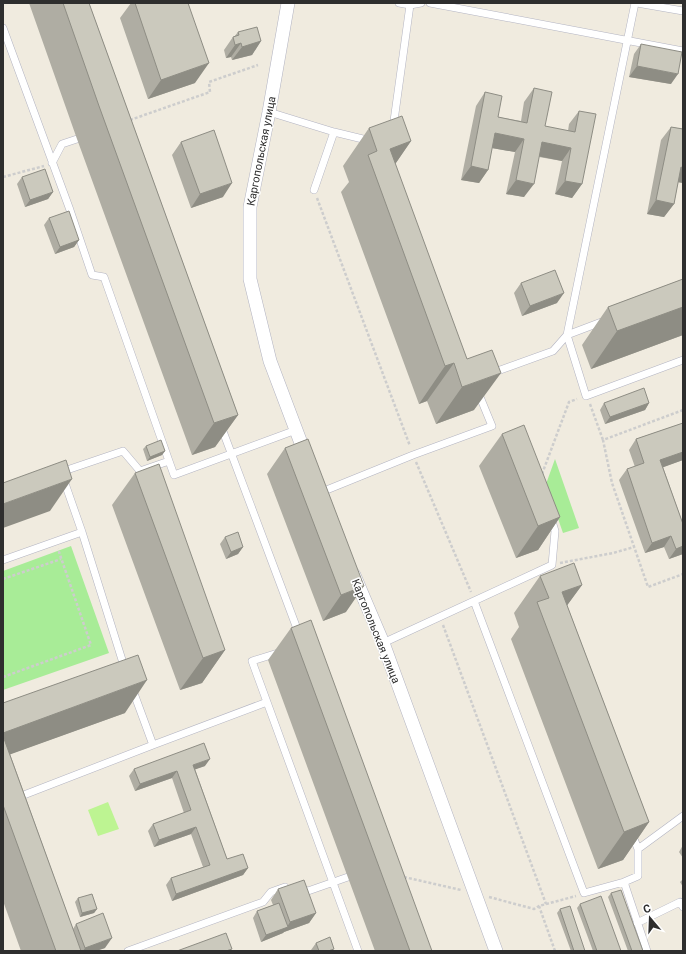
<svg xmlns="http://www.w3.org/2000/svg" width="686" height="954" viewBox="0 0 686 954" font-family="Roboto,sans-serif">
<rect width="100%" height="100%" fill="#f0ebdf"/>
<path fill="#a8ec97" d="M 555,459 L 579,528 L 563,533 L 546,484 Z
M 71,546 L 109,653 L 3,690 L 3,571 Z"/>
<path fill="#bdf492" d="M 108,802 L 119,829 L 98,836 L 88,810 Z"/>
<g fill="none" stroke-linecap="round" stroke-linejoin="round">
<defs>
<path id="service" d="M 399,3 L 410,5 L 421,3
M 430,3 L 683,51
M 635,3 L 567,335 L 586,396 L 683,360
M 637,3 L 683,11
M 3,28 L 70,210 L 92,275 L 104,277 L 169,461
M 269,112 L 334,132 L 314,190
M 393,128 L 410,5
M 334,132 L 371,141
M 52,163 L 62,144 L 77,139
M 492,373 L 553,351 L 567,335 L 604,321
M 221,426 L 299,634
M 319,493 L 413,455 L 492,426 L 478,392
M 82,532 L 61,472 L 123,451 L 140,471 L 169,461 L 174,475 L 296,430
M 3,560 L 82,532 L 123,663
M 474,601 L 584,893 L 624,882 L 647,951
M 383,643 L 552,565 L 555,531 L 551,518
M 281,652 L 252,661 L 358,951
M 153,745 L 267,702
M 16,798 L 153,745 L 132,688
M 632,834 L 638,849
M 624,882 L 638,876 L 638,849 L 683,816
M 299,888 L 308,891 L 348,877
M 637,923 L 680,902 L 683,907
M 128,951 L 263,902 L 271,892 L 285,887"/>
<path id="minor" d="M 288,3 L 269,112 L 250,207 L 250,279 L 270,361 L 307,459
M 354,575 L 383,643 L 496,951"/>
</defs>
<use href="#service" stroke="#b3b4c2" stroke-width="8"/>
<use href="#minor" stroke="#b3b4c2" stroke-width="14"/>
<path stroke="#cdcdcd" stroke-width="2.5" stroke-dasharray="3 2" stroke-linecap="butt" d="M 130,120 L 210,92 L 209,82 L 258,65
M 3,177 L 44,166
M 317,198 L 410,446
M 590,404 L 603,440
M 683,410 L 603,440 L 612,483 L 648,587 L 683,574
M 416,462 L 471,592
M 542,474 L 569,402 L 577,399
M 560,563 L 613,553 L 634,547
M 3,579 L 61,559
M 443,625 L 546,904
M 3,677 L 91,645 L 58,549
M 404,877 L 461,890
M 489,897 L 534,909 L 539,906
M 555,951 L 539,906 L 576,896"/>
<use href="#service" stroke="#fff" stroke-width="7"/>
<use href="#minor" stroke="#fff" stroke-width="13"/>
</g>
<path fill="#afada3" d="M 29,3 L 89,3 L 238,415 L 215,447 L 192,455 L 77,139 Z
M 131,3 L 188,3 L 195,83 L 148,99 L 120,18 Z
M 238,32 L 261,41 L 252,55 L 232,60 L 231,57 L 226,58 L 224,50 L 233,37 L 234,37 Z
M 641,44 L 671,84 L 629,77 L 634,54 Z
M 534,88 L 545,126 L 568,131 L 569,124 L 579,111 L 582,184 L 572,198 L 555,194 L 562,161 L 539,157 L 524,197 L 506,194 L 515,152 L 492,148 L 488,170 L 479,183 L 461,180 L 476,106 L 485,92 L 498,117 L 521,121 L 524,102 Z
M 671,127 L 683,129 L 683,183 L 678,182 L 674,204 L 664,217 L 647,214 L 661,140 Z
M 369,128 L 411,141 L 395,164 L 474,410 L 436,424 L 427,401 L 419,404 L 341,192 L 349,182 L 343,166 Z
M 181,142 L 223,197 L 191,208 L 172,155 Z
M 22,177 L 53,192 L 48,199 L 25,207 L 17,184 Z
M 49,218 L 79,240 L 74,247 L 55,254 L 44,225 Z
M 683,279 L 683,335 L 591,369 L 582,345 L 608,307 Z
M 521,283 L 557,303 L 522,316 L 514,293 Z
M 604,403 L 649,403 L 645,410 L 605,424 L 600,410 Z
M 683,423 L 683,460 L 663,467 L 683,524 L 683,554 L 669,559 L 664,547 L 645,553 L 619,480 L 627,469 L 635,467 L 629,450 L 636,439 Z
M 502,434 L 560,517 L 538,550 L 516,558 L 479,466 Z
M 308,439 L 346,612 L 323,621 L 267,474 L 285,448 Z
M 146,446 L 165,451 L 162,455 L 147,461 L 143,449 Z
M 135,473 L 225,650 L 202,683 L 180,690 L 112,505 Z
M 225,537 L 243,547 L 238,554 L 226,559 L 220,544 Z
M 540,576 L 582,585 L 567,605 L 649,822 L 623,860 L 598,869 L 511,639 L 519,627 L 514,613 Z
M 291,628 L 432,951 L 375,951 L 268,660 Z
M 3,703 L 125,713 L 10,754 L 73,929 L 76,924 L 105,948 L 96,951 L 21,951 L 3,901 Z
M 205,766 L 195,769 L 227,859 L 248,868 L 243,875 L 172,901 L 166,885 L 171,878 L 203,867 L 191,834 L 154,847 L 148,831 L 153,824 L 184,813 L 172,778 L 135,791 L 129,776 L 134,769 Z
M 683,845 L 683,858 L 679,852 Z
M 683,879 L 683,887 L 680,882 Z
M 278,889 L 316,913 L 309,923 L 284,932 L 283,933 L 261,942 L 253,918 L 257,911 L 273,905 L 271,900 Z
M 611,893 L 643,951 L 628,951 L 608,897 Z
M 78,898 L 97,909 L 94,913 L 80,917 L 75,902 Z
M 580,904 L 621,951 L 593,951 L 577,908 Z
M 560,909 L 585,951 L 571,951 L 557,913 Z
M 316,943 L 333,951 L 311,951 L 311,950 Z"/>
<path fill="#8e8d84" d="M 261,41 L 252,55 L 232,60 L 242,47 Z
M 241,43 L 231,57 L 226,58 L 235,45 Z
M 209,63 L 195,83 L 148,99 L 161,80 Z
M 637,66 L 678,74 L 671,84 L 629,77 Z
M 495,133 L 524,139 L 515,152 L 486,147 Z
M 411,141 L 385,179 L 390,149 Z
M 542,142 L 571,148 L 562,161 L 532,155 Z
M 471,166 L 488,170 L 479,183 L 461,180 Z
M 681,167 L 683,168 L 683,183 L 671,181 Z
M 516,180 L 534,184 L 524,197 L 506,194 Z
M 565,181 L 582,184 L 572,198 L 555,194 Z
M 232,183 L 223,197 L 191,208 L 200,194 Z
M 53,192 L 48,199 L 25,207 L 30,200 Z
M 656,200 L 674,204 L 664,217 L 647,214 Z
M 79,240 L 74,247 L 55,254 L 60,247 Z
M 564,293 L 557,303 L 522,316 L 530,306 Z
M 683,307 L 683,335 L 591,369 L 617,331 Z
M 454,363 L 427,401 L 419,404 L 445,366 Z
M 501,373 L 474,410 L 436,424 L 462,387 Z
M 649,403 L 645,410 L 605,424 L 610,417 Z
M 238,415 L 215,447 L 192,455 L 214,423 Z
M 165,451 L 162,455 L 147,461 L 150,457 Z
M 683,452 L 683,460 L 653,471 L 660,460 Z
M 72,479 L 50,511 L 3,528 L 3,504 Z
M 560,517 L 538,550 L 516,558 L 538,526 Z
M 671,536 L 664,547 L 645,553 L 652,543 Z
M 683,546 L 683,554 L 669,559 L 676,549 Z
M 243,547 L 238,554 L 226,559 L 231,552 Z
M 582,585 L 555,622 L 562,592 Z
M 364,586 L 346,612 L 323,621 L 341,595 Z
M 225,650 L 202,683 L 180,690 L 203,658 Z
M 147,680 L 125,713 L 3,757 L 3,733 Z
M 210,759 L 205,766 L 188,772 L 193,765 Z
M 177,771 L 172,778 L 135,791 L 140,784 Z
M 649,822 L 623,860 L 598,869 L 624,832 Z
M 196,827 L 191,834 L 154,847 L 159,840 Z
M 248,868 L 243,875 L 172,901 L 176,894 Z
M 97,909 L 94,913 L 80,917 L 82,913 Z
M 316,913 L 309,923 L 284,932 L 283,933 L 261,942 L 266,935 L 287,927 L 290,922 Z
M 112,938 L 105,948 L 96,951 L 83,951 L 85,948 Z"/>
<path fill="#cbc9bd" stroke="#8e8d84" d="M 63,3 L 89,3 L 238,415 L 214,423 L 99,106 Z
M 135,3 L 188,3 L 209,63 L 161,80 Z
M 257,27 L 261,41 L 242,47 L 241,43 L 235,45 L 233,37 L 239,35 L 238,32 Z
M 641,44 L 682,52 L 678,74 L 637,66 Z
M 534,88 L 552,92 L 545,126 L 575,132 L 579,111 L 596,114 L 582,184 L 565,181 L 571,148 L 542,142 L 534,184 L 516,180 L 524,139 L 495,133 L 488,170 L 471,166 L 485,92 L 502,96 L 498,117 L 527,123 Z
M 402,116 L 411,141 L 390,149 L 467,359 L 492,350 L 501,373 L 462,387 L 454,363 L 445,366 L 368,155 L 377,151 L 369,128 Z
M 671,127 L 683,129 L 683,168 L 681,167 L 674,204 L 656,200 Z
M 214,130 L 232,183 L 200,194 L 181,142 Z
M 45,169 L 53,192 L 30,200 L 22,177 Z
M 69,211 L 79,240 L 60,247 L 49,218 Z
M 555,270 L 564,293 L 530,306 L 521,283 Z
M 683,279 L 683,307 L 617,331 L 608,307 Z
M 644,388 L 649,403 L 610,417 L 604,403 Z
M 683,423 L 683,452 L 660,460 L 683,524 L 683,546 L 676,549 L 671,536 L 652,543 L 627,469 L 644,463 L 636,439 Z
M 524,425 L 560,517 L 538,526 L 502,434 Z
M 308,439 L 364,586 L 341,595 L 285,448 Z
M 161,440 L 165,451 L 150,457 L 146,446 Z
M 66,460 L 72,479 L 3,504 L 3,483 Z
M 159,464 L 225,650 L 203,658 L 135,473 Z
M 238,532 L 243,547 L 231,552 L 225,537 Z
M 574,563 L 582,585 L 562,592 L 649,822 L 624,832 L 537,602 L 549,598 L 540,576 Z
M 311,620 L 432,951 L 410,951 L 291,628 Z
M 138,655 L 147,680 L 3,733 L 3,703 Z
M 3,736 L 81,951 L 56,951 L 3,805 Z
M 204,743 L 210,759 L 193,765 L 227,859 L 243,854 L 248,868 L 176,894 L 171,878 L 210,865 L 196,827 L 159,840 L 153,824 L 191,810 L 177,771 L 140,784 L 134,769 Z
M 304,880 L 316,913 L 290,922 L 278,889 Z
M 621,890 L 643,951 L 632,951 L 611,893 Z
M 92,894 L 97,909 L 82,913 L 78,898 Z
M 601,896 L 621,951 L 597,951 L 580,904 Z
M 279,903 L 288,927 L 266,935 L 257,911 Z
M 570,906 L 585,951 L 574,951 L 560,909 Z
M 103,913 L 112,938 L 85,948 L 76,924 Z
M 226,933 L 232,949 L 226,951 L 177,951 Z
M 330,937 L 334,949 L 328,951 L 319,951 L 316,943 Z"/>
<g text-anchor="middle" stroke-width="3" stroke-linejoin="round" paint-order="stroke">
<g font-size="11" fill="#2e2e2e" stroke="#fff">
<text transform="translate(261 151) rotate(-79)" y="4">Каргопольская улица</text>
<text transform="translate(376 631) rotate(68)" y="4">Каргопольская улица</text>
</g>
</g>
<rect width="686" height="954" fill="none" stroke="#2e2e2e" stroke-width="8"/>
<g transform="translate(650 918) rotate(341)" stroke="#ffffff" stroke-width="3" paint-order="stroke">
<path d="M0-3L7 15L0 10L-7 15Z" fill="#2e2e2e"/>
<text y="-6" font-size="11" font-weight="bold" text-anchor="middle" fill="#2e2e2e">С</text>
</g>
</svg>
